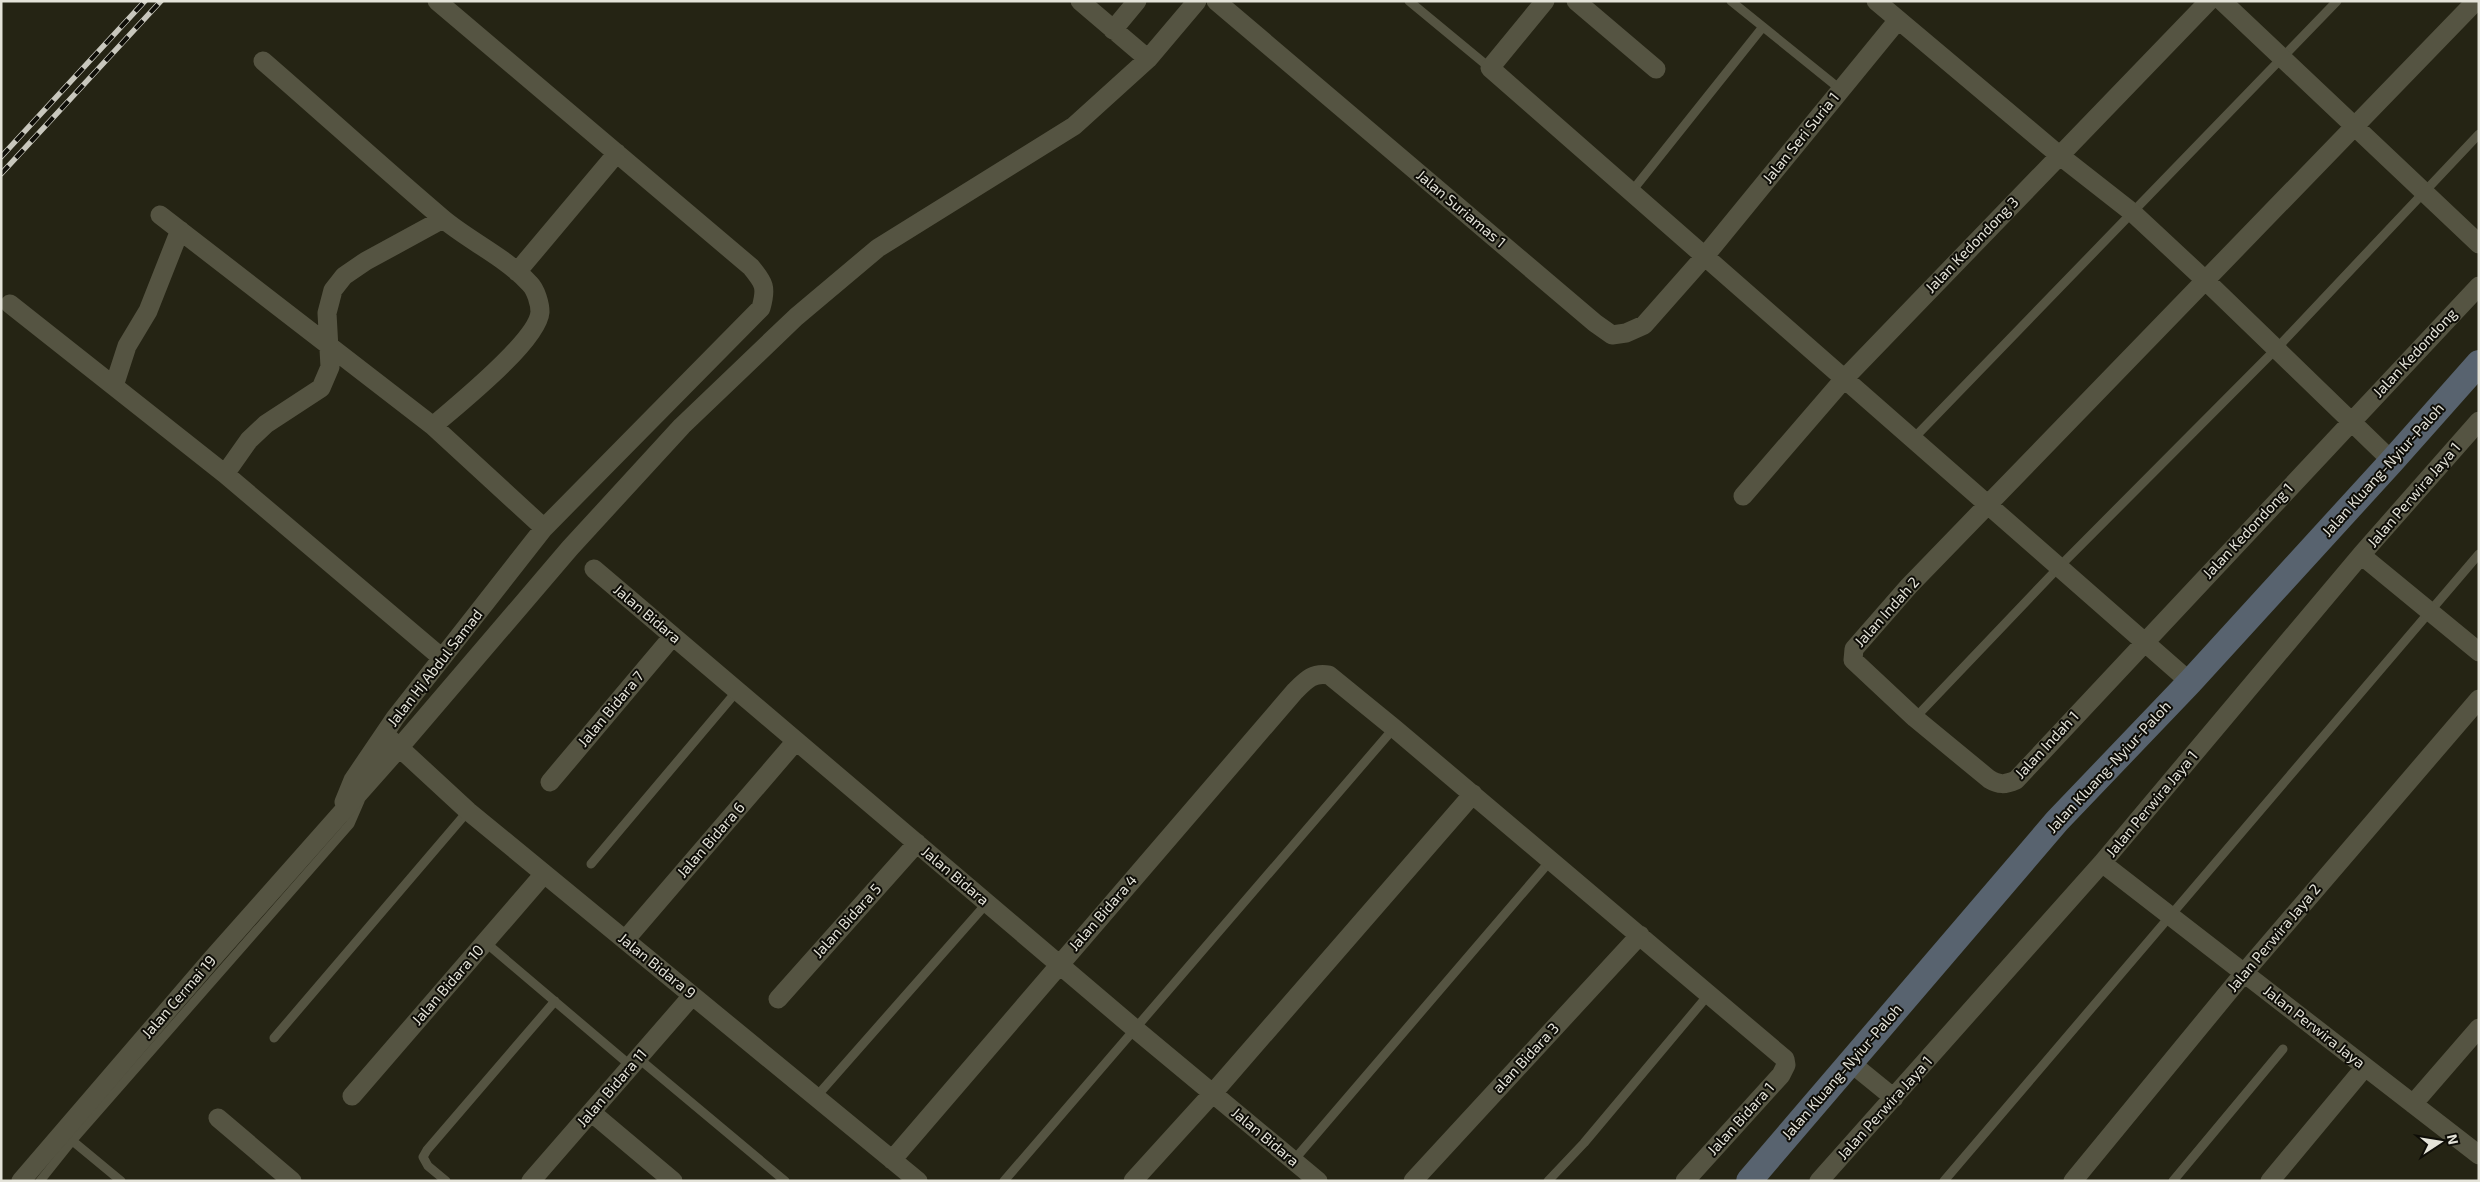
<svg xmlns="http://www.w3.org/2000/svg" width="2480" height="1182" viewBox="0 0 2480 1182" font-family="'Exo 2',sans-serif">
<rect width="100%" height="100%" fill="#252414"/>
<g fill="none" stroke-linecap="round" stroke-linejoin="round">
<path stroke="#555442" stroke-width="9" d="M 1409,1 L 1490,68
M 1731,1 L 1840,89
M 1632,191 L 1762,28
M 1913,439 L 2337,1
M 1915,718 L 2059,567 L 2277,348 L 2479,134
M 591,864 L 737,691
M 485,942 L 631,1066
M 274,1038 L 468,811
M 638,1058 L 785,1181
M 816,1097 L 987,903
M 69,1138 L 121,1181
M 1294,1160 L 1551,860
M 40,1181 L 72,1141 L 350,824 L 360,801
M 446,1181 L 428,1166 L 423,1157 L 427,1150 L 555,1001
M 1004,1181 L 1394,728
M 1548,1181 L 1584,1143 L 1709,994
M 1944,1181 L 2479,554
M 2173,1181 L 2283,1049"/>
<path stroke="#555442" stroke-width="19" d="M 1080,1 L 1148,59
M 1216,1 L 1595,323 L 1612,335 L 1626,333 L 1644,325 L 1705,256 L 1898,20
M 1545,1 L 1490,68 L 2190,682
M 1576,1 L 1656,69
M 1876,1 L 2059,155 L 2133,213 L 2205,280 L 2392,461
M 2222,1 L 2479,244
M 2476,1 L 1909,586 L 1854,649 L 1853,660 L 1915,718 L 1989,779 C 1999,785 2005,785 2016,780 L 2479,286
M 1113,30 L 1137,1
M 263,61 C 323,113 382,167 442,218 C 469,241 507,258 530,284 C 536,290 540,304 540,312 C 538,341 456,406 433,426
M 160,215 L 433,426 L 544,528
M 517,272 L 617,153
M 10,304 L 225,474 L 442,658
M 114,386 L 127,346 L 148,311 L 180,230
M 225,474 L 249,440 L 266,424 L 321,388 L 330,367 L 327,313 L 333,290 L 344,276 L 366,261 L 443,219
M 1743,496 L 1844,379 L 2209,1
M 2361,555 L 2479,652
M 594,569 L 1134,1028 L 1318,1181
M 390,739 L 468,811 L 918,1181
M 550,782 L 673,636
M 344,802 L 353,780 L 395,718 L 544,528 L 761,308 C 767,287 764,283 751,267 L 437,1
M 2102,863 L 2479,1155
M 625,940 L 796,741
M 778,999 L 917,843
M 1851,1063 L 1894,1098
M 352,1096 L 544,874
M 2413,1104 L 2479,1028
M 591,1112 L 673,1181
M 218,1118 L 292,1181
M 892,1160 L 1295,691 C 1306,680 1313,672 1329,675 L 1394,728 L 1785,1059 L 1786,1065 L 1781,1075 L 1685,1181
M 21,1181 L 211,960 L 399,748 L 570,548 L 682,426 L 796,317 L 878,248 L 1074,126 L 1148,59 L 1197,1
M 531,1181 L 692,996
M 1133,1181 L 1213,1093 L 1473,794
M 1413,1181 L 1640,935
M 1819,1181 L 2102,863 L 2361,555 L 2479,421
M 2073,1181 L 2244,973 L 2479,699
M 2270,1181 L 2365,1067"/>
<path stroke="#58636f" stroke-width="26" d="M 1749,1181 L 2057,821 L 2190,682 L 2392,461 L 2479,363"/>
<defs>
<path id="rail" d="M 1,157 L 145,1
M 1,174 L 161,1"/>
</defs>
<use href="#rail" stroke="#c8c7bd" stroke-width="5.5"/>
<use href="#rail" stroke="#0e0d07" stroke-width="4" stroke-dasharray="11" stroke-linecap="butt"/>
</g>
<g text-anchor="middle" stroke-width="4" stroke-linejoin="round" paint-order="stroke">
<g font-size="15" fill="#e4e3d9" stroke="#0e0d07">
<text transform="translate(1801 138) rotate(-51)" y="5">Jalan Seri Suria 1</text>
<text transform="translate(1461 209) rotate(40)" y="5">Jalan Suriamas 1</text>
<text transform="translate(1972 245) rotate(-46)" y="5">Jalan Kedondong 3</text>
<text transform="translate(2415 353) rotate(-47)" y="5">Jalan Kedondong</text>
<text transform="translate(2383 470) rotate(-48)" y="5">Jalan Kluang-Nyiur-Paloh</text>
<text transform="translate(2414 495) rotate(-49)" y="5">Jalan Perwira Jaya 1</text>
<text transform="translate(2248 531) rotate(-47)" y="5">Jalan Kedondong 1</text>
<text transform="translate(1887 612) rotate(-48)" y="5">Jalan Indah 2</text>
<text transform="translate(647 614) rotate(40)" y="5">Jalan Bidara</text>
<text transform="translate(435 668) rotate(-52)" y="5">Jalan Hj Abdul Samad</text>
<text transform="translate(611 709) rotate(-50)" y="5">Jalan Bidara 7</text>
<text transform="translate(2047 745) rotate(-47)" y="5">Jalan Indah 1</text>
<text transform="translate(2109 767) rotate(-47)" y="5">Jalan Kluang-Nyiur-Paloh</text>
<text transform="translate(2152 804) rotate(-50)" y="5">Jalan Perwira Jaya 1</text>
<text transform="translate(711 840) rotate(-49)" y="5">Jalan Bidara 6</text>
<text transform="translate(955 876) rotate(40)" y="5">Jalan Bidara</text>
<text transform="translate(1103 913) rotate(-49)" y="5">Jalan Bidara 4</text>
<text transform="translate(847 921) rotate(-48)" y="5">Jalan Bidara 5</text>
<text transform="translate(2274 938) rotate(-50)" y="5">Jalan Perwira Jaya 2</text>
<text transform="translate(657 966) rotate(39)" y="5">Jalan Bidara 9</text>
<text transform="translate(448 985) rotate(-49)" y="5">Jalan Bidara 10</text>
<text transform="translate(179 997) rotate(-49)" y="5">Jalan Cermai 19</text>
<text transform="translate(2314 1027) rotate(38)" y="5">Jalan Perwira Jaya</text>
<text transform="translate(1526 1058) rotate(-47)" y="5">alan Bidara 3</text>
<text transform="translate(1842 1072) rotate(-49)" y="5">Jalan Kluang-Nyiur-Paloh</text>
<text transform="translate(612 1088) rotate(-49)" y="5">Jalan Bidara 11</text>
<text transform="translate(1885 1108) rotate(-48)" y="5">Jalan Perwira Jaya 1</text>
<text transform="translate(1741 1119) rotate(-48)" y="5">Jalan Bidara 1</text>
<text transform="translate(1265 1137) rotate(40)" y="5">Jalan Bidara</text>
</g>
</g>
<rect width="2480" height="1182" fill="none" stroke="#e4e3d9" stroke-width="5"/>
<g transform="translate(2440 1142) rotate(78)" stroke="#0e0d07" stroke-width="4" paint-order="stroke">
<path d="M0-4L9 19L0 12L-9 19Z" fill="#e4e3d9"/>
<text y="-8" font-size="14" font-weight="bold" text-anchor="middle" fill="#e4e3d9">N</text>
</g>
</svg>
